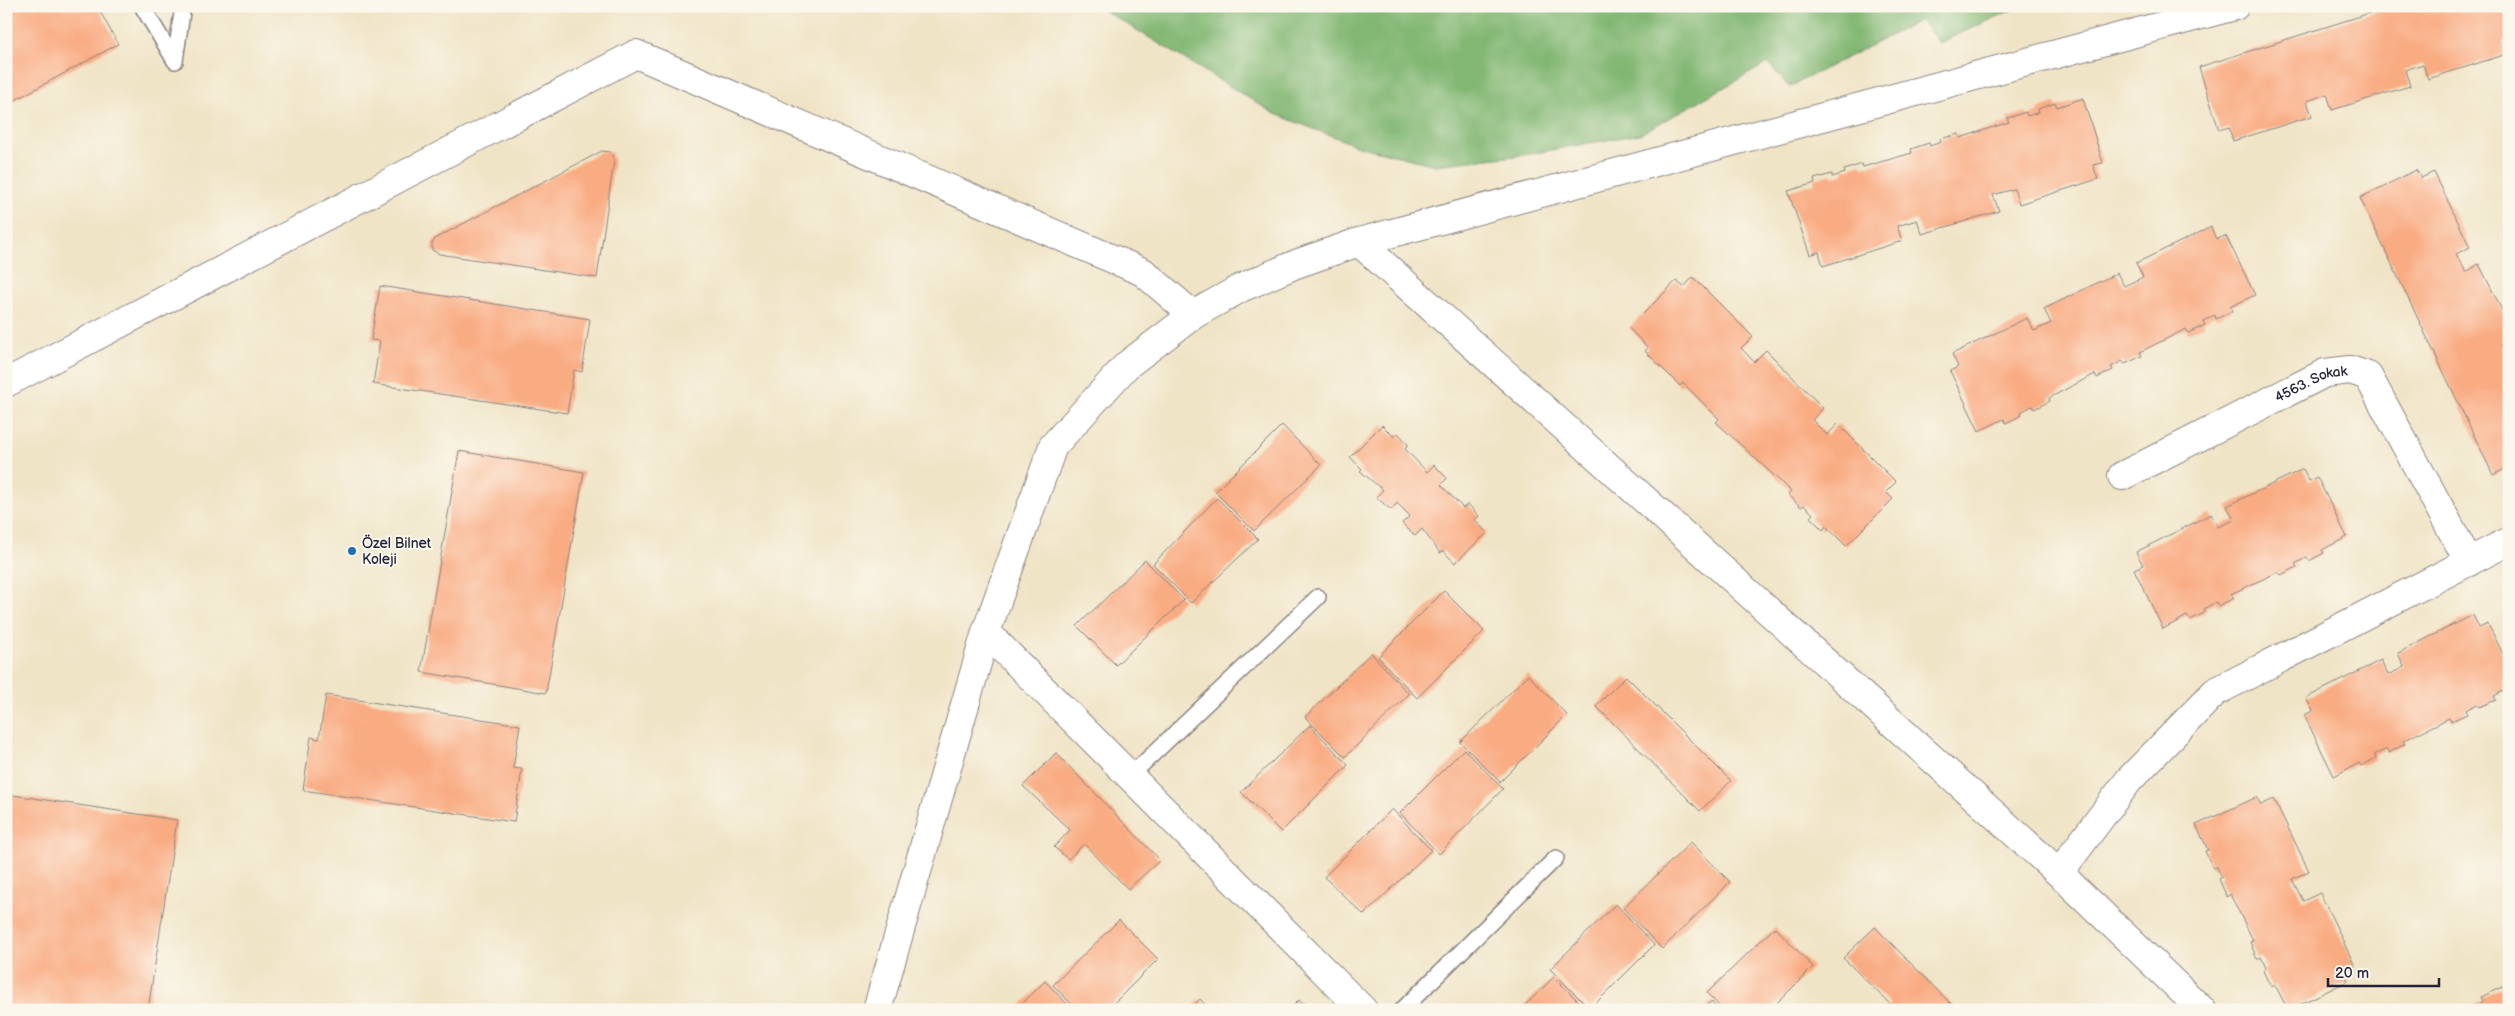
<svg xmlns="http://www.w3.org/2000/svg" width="2515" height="1016" viewBox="0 0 2515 1016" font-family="'Balsamiq Sans',sans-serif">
<rect width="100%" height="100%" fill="#fbf7ec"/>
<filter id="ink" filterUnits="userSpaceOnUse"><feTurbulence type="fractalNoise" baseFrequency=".02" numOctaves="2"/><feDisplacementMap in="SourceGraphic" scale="10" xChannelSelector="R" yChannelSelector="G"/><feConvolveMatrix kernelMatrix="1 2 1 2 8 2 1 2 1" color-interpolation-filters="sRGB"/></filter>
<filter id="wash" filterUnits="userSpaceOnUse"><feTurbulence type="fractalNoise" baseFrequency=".0096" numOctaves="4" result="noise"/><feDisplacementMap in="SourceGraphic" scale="20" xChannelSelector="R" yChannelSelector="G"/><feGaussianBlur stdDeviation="1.12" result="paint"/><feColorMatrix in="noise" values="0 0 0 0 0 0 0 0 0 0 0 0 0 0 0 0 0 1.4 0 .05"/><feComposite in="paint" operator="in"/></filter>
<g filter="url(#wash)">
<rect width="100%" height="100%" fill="#f0e4c6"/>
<path fill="#82b773" stroke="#526c57" d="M 1097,6 L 2021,6 L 1939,43 L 1921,20 L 1789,87 L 1768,63 L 1640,134 L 1524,155 L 1435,165 L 1358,146 L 1275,114 Z"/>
<g id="blocks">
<path fill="#f9ab82" d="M 6,6 L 97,6 L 118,44 L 6,105 Z
M 2392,6 L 2503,6 L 2509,25 L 2509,39 L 2503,41 L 2507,54 L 2428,79 L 2423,64 L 2405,70 L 2410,86 L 2332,110 L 2327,94 L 2307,101 L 2312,116 L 2233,141 L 2229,127 L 2219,130 L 2199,67 Z
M 2083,98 L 2103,163 L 2093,165 L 2098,179 L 2019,204 L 2014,189 L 1993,195 L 1999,211 L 1922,234 L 1917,220 L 1897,226 L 1902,241 L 1823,266 L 1819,252 L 1810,255 L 1788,191 L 1815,183 L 1814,179 L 1832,174 L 1832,177 L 1845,173 L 1844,170 L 1862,164 L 1863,167 L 1912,153 L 1911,149 L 1929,143 L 1930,146 L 1941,142 L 1940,139 L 1959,134 L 1960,138 L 2009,122 L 2007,118 L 2026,112 L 2027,116 L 2039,112 L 2038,109 L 2055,103 L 2057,107 Z
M 602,151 L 611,152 L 614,160 L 597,278 L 439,254 L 432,250 L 432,243 L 436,238 Z
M 2416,170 L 2421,178 L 2434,172 L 2470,247 L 2456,254 L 2466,272 L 2479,264 L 2509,324 L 2509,341 L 2501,345 L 2509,361 L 2509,467 L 2493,475 L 2360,198 Z
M 2211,227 L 2216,239 L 2226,236 L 2255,295 L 2230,307 L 2232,311 L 2216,319 L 2215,315 L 2203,321 L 2205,325 L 2188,333 L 2186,329 L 2140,352 L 2142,356 L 2125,364 L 2122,361 L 2111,367 L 2113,370 L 2097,378 L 2095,374 L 2049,398 L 2050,401 L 2034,409 L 2032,406 L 2021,412 L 2022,415 L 2006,423 L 2004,419 L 1979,431 L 1950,371 L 1958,367 L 1952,354 L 2027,318 L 2034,331 L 2051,323 L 2044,309 L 2117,273 L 2124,286 L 2143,277 L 2136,263 Z
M 1693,277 L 1753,337 L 1741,348 L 1754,362 L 1766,350 L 1823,408 L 1812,420 L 1827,435 L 1838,424 L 1896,482 L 1886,492 L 1893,499 L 1846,546 L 1826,526 L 1823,530 L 1810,517 L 1813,514 L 1804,505 L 1801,507 L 1788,495 L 1791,492 L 1781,482 L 1716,422 L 1719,419 L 1683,383 L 1680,386 L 1645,351 L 1648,348 L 1629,328 L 1676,281 L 1684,287 Z
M 380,286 L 590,319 L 582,372 L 574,370 L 567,413 L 373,384 L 380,341 L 371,340 Z
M 1282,425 L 1321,465 L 1254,531 L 1215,492 Z
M 1382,425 L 1394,437 L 1398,433 L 1408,444 L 1405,449 L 1427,472 L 1434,465 L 1447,478 L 1441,485 L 1463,508 L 1468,504 L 1479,516 L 1475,520 L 1487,533 L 1455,563 L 1443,551 L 1440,553 L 1422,529 L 1415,536 L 1402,523 L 1410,516 L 1397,503 L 1391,510 L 1376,497 L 1383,490 L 1360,471 L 1362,469 L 1350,457 Z
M 459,451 L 584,472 L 546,693 L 421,672 Z
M 2303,469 L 2309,481 L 2317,477 L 2347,537 L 2322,550 L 2324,553 L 2309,561 L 2307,557 L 2295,564 L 2297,567 L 2281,575 L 2278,572 L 2231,594 L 2234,598 L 2218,606 L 2216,602 L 2204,609 L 2206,612 L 2190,620 L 2187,616 L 2163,629 L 2134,569 L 2143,565 L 2136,552 L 2211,514 L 2218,527 L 2234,520 L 2227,506 Z
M 1217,498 L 1258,539 L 1191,603 L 1153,564 Z
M 1145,560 L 1184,600 L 1116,665 L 1077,626 Z
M 1444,591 L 1484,631 L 1417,698 L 1378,657 Z
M 2473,615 L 2479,628 L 2488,624 L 2509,666 L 2509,688 L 2494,696 L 2496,700 L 2479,707 L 2477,704 L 2466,710 L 2467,714 L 2451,721 L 2449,718 L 2403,741 L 2405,744 L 2388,753 L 2387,749 L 2374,755 L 2376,758 L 2361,766 L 2359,763 L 2334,776 L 2304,715 L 2313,711 L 2306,698 L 2381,660 L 2388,675 L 2404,667 L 2398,653 Z
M 1371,653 L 1409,694 L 1345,757 L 1305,717 Z
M 1528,675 L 1567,715 L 1500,782 L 1460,742 Z
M 1626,676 L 1731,781 L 1700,811 L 1596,706 Z
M 326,695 L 520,725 L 513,768 L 522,769 L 514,822 L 303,790 L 311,737 L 319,739 Z
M 1310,725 L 1348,765 L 1281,832 L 1241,792 Z
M 1464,749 L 1503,789 L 1439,854 L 1400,813 Z
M 1056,753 L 1160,860 L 1128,889 L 1084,844 L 1068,859 L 1054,847 L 1070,830 L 1023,786 Z
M 13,795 L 177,820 L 148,1010 L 6,1010 L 6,838 Z
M 2257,797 L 2261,805 L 2274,799 L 2309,871 L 2292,879 L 2303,901 L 2320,893 L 2355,966 L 2343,972 L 2348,981 L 2288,1010 L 2275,985 L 2271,987 L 2263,971 L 2266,968 L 2261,957 L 2257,959 L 2250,942 L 2253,940 L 2230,894 L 2227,897 L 2219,879 L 2222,877 L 2217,867 L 2213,868 L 2205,851 L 2208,850 L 2196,825 Z
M 1392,809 L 1431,850 L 1364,915 L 1324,877 Z
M 1691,842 L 1730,882 L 1662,949 L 1623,908 Z
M 1616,904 L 1654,945 L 1590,1009 L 1550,969 Z
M 1119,920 L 1158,959 L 1107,1010 L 1077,1010 L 1053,985 Z
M 1775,927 L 1813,967 L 1770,1010 L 1723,1010 L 1707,993 Z
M 1875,927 L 1957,1010 L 1883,1010 L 1890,1004 L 1843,958 Z
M 1554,977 L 1587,1010 L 1520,1010 L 1523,1007 Z
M 1045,981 L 1073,1010 L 1016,1010 Z
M 2509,984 L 2509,1010 L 2465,1010 L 2483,1001 L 2481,997 L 2503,987 L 2505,990 L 2508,988 L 2506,985 Z
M 1200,999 L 1210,1010 L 1189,1010 Z
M 1299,1000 L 1308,1010 L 1289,1010 Z
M 1711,1001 L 1719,1010 L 1703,1010 Z"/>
</g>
</g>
<g filter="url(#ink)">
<use href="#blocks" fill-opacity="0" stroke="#898380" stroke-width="1"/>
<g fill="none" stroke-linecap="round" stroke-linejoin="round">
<defs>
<path id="lane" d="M 142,6 L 175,61
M 175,61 L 183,6
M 1130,776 L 1318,597
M 1402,1010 L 1556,858"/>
<g id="street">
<path d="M 1359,242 L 2059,873 L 2202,1010"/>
<path d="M 6,383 L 636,54 L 1143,272 L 1193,315"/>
<path id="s1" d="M 2122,476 L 2325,373 L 2350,370 L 2368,376 L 2469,562"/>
<path d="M 986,632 L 1363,1010"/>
<path d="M 2059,873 L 2129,780 L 2215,692 L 2509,541"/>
<path d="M 877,1010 L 986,632 L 1053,446 L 1127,365 L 1193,315 L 1241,288 L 1296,264 L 1359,242 L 2235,6"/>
</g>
</defs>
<use href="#lane" stroke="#898380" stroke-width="18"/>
<use href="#street" stroke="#898380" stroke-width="30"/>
<use href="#lane" stroke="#fff" stroke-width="15"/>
<use href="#street" stroke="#fff" stroke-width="28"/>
</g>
</g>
<circle fill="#1f6fb2" stroke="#fbf7ec" stroke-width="2" cx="352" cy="551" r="5"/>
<g text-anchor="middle" stroke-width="4" stroke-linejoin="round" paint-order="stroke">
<g font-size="14" fill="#22223b" stroke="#fbf7ec">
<text dy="5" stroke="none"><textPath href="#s1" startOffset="211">4563. Sokak</textPath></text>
</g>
<g font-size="14" fill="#22223b" stroke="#fbf7ec" text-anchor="start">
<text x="362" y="548">Özel Bilnet<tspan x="362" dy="16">Koleji</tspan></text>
</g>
</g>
<rect width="2515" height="1016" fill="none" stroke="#fbf7ec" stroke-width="25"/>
<path d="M2328 978v8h111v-8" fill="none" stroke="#22223b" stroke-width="2.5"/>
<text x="2335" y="978" font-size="15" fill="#22223b" stroke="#fbf7ec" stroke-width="4" paint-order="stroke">20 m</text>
</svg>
